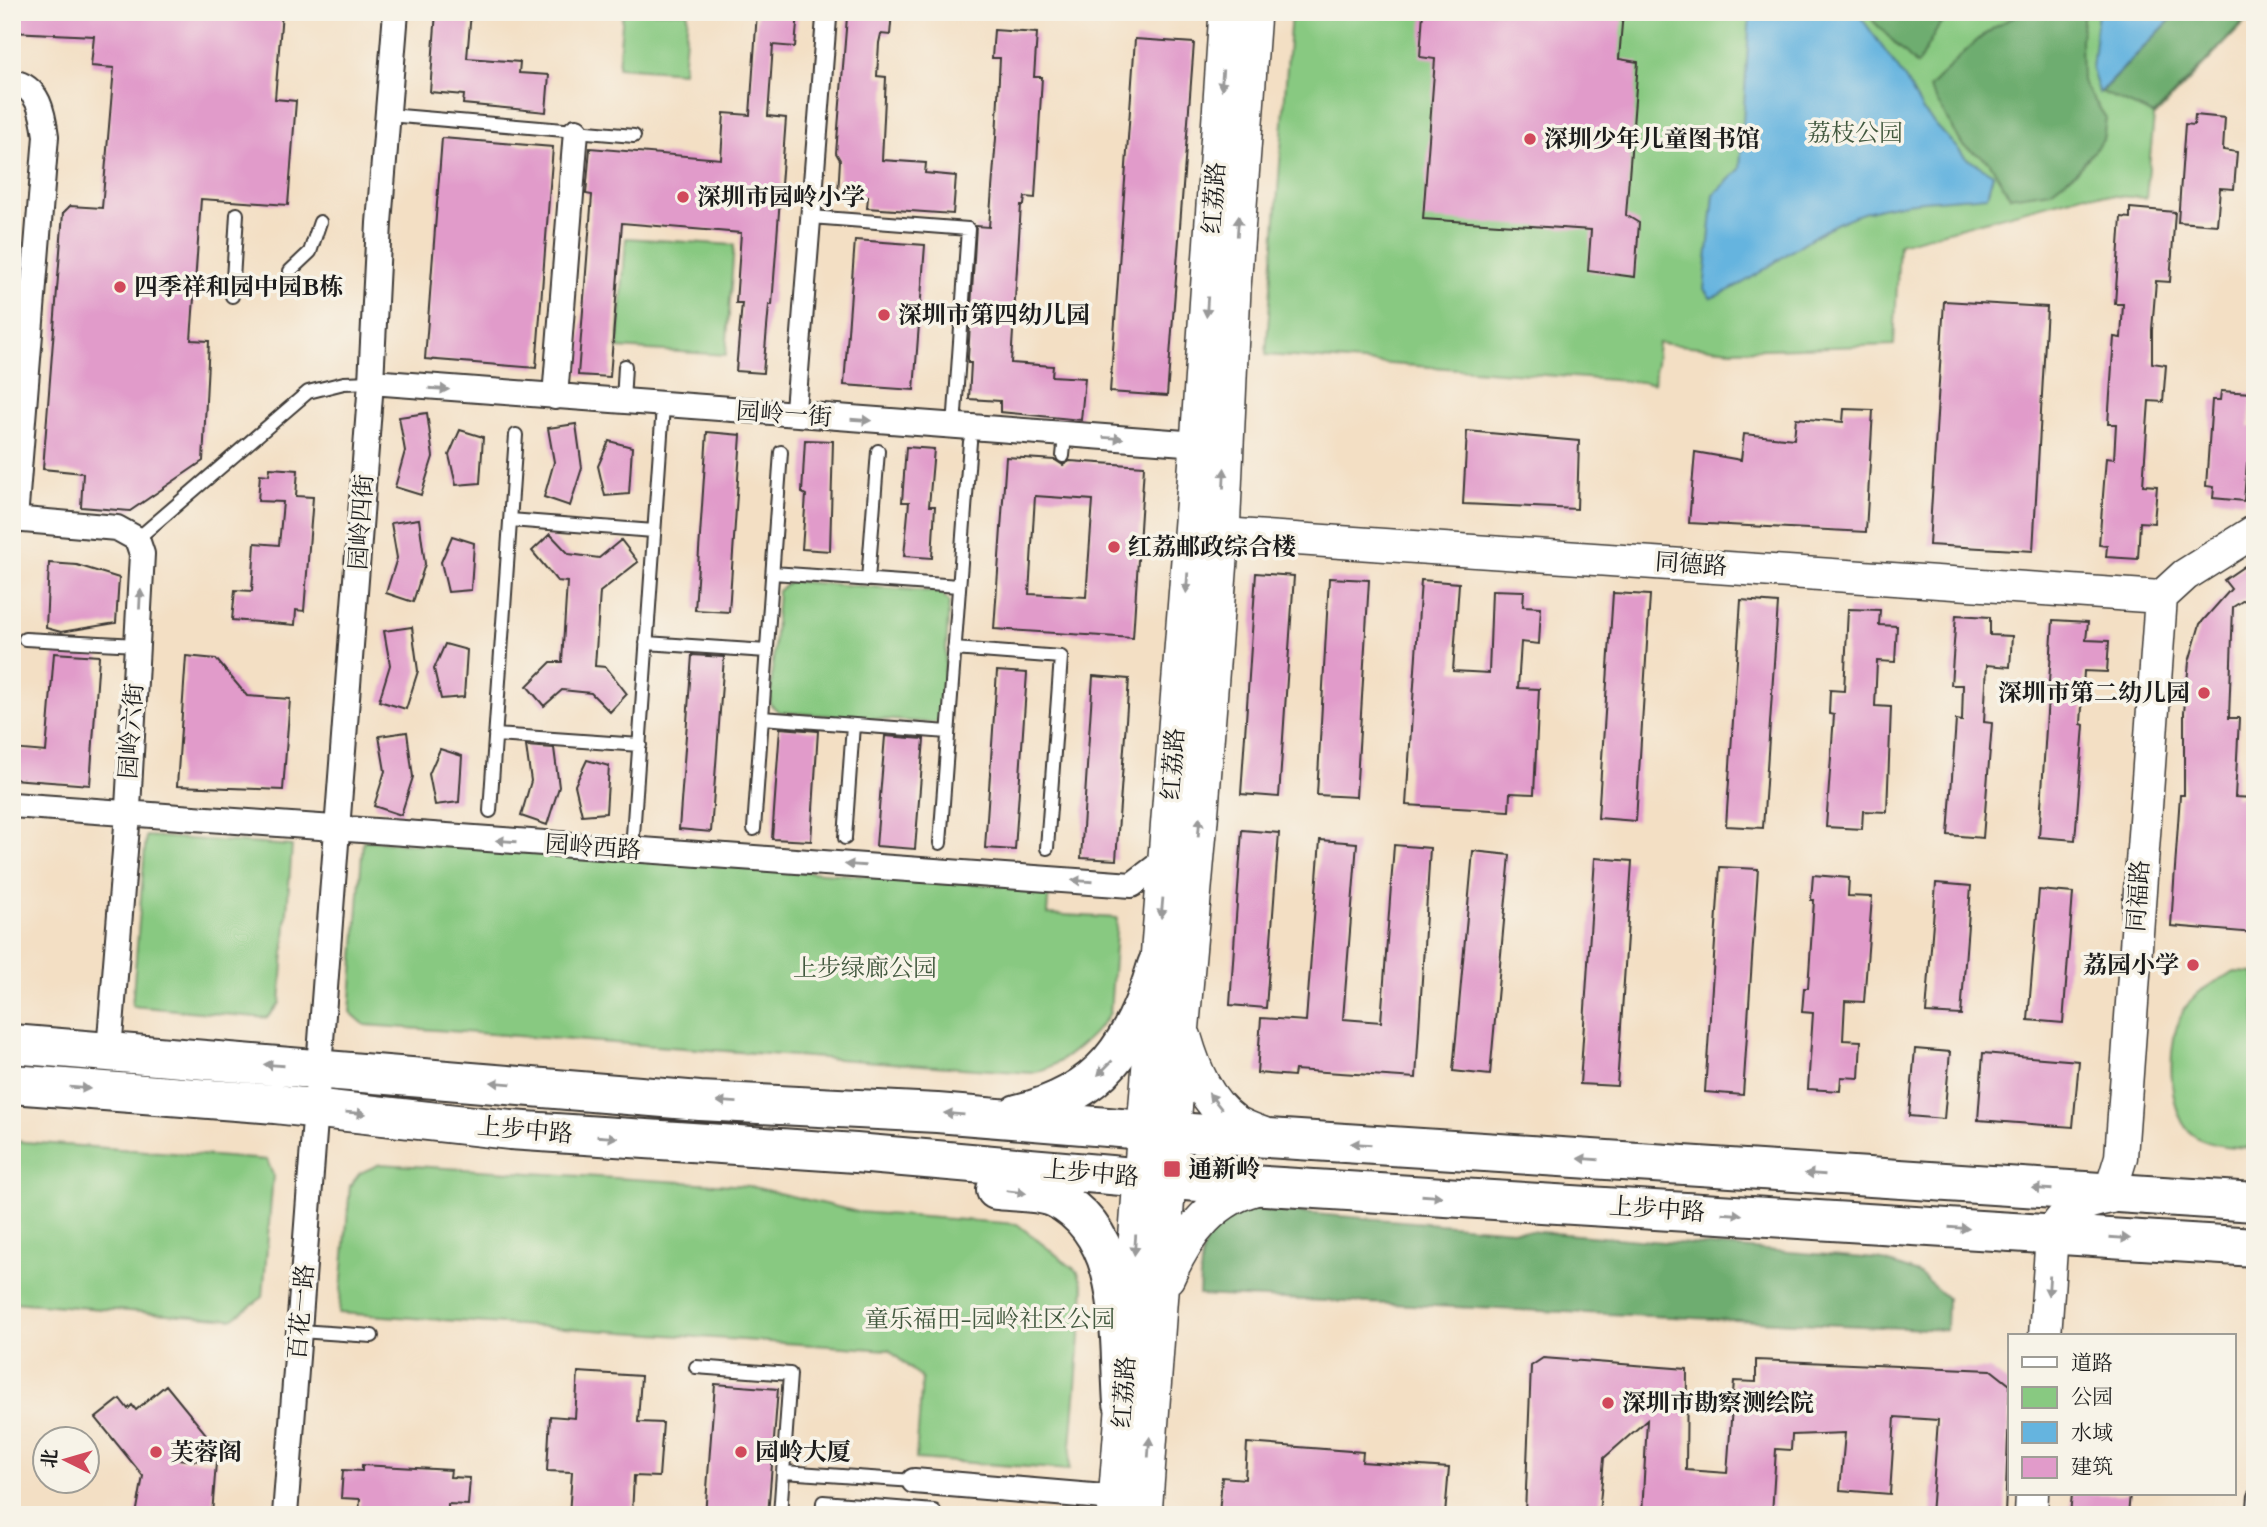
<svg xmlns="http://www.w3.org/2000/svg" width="2267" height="1527" viewBox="0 0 2267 1527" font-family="Cardo,'Noto Serif SC',serif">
<rect width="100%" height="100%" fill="#f7f3e8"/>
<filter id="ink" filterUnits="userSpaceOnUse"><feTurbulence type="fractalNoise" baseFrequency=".0143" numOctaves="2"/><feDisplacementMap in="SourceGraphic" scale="14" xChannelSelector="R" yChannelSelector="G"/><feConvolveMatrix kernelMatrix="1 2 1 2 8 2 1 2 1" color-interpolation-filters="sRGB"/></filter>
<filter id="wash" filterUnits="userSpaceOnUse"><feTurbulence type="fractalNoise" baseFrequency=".00686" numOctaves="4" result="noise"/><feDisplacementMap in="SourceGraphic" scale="28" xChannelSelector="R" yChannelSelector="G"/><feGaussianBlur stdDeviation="1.57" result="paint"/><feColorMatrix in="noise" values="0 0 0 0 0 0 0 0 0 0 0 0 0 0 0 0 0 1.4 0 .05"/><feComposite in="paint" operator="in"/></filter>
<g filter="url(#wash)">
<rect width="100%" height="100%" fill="#f3dfc4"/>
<path fill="#88c981" stroke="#52724e" stroke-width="2" d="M 623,12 L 688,12 L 683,72 L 618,67 Z
M 1291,12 L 2255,12 L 2154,117 L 2146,198 L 2086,194 L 1899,244 L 1894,345 L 1731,350 L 1658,343 L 1654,383 L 1266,355 Z
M 626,238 L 734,245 L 726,355 L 618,348 Z
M 790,581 L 941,592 L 949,602 L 942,716 L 935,723 L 779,712 L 770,704 L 778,591 Z
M 146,836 L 292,846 L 280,1003 L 267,1018 L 132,1006 Z
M 363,840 L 1049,889 L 1047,914 L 1117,918 L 1110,1013 C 1094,1036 1059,1069 1031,1073 L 365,1025 L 350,1012 Z
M 2235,972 L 2255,973 L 2255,1148 C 2236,1147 2213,1147 2196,1137 C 2165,1119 2166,1037 2184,1010 C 2196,990 2214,982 2235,972 Z
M 12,1141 L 267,1160 L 273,1175 L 263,1297 L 232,1319 L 12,1302 Z
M 380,1164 L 749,1186 L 858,1212 L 1017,1224 L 1078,1272 L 1084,1289 L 1069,1470 L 916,1459 L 922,1379 L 889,1350 L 339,1313 L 350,1186 L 360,1173 Z"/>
<path fill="#6ead6f" stroke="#456446" stroke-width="2" d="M 1871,12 L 1955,12 L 1939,26 L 1917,65 L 1873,21 Z
M 2028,12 L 2084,12 L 2081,38 L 2082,81 L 2106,118 L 2103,140 L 2076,172 L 2051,191 L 2010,197 L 1989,161 L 1963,146 L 1929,88 C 1959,58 1986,24 2028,12 Z
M 2178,12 L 2253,12 L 2154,115 L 2101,92 Z
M 1251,1209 L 1878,1259 L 1918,1273 L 1947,1298 L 1946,1330 L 1199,1295 C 1202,1242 1200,1231 1251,1209 Z"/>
<path fill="#65b4df" stroke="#40687e" stroke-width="2" d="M 1750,12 L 1857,12 L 1904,77 L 1923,111 L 1966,158 L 1993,174 L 1987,196 C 1934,201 1890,199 1840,222 C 1795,243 1758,281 1711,298 L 1704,289 L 1714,194 L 1740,169 Z
M 2098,12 L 2178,12 L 2099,93 L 2092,69 Z"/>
<g id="blocks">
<path fill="#e19bca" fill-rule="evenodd" d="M 12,12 L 282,12 L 275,99 L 296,101 L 288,205 L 201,199 L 191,340 L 209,341 L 203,461 L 130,511 L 81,507 L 83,473 L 43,469 L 63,213 L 70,206 L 102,208 L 114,68 L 91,66 L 94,36 L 12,32 Z
M 436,12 L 471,12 L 467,58 L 520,62 L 519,73 L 549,75 L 546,112 L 463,104 L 464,95 L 430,92 Z
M 757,12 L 798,12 L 795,47 L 773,45 L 768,116 L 786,118 L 772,305 L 769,305 L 763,373 L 736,371 L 742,303 L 736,303 L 741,233 L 622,223 L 610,377 L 578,375 L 592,195 L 586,194 L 590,148 L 721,159 L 724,113 L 750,115 Z
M 855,12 L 892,12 L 890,35 L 881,34 L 879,43 L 877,76 L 886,77 L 882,160 L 926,163 L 925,173 L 956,176 L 953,214 L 867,208 L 868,197 L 838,195 L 840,160 L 836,153 L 847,17 L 854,18 Z
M 1423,12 L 1623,12 L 1619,59 L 1638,62 L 1626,215 L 1639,223 L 1635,277 L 1588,271 L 1591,230 L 1423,219 L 1435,59 L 1420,57 Z
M 994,30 L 1037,33 L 1034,77 L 1042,77 L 1035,198 L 1025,197 L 1024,205 L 1021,205 L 1011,363 L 1053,366 L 1052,376 L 1085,378 L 1081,420 L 1000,412 L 1000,401 L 969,399 L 971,363 L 968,363 L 968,357 L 976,226 L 989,227 L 996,138 L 1000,58 L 992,58 Z
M 1135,39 L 1194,43 L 1167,396 L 1110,392 Z
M 2195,115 L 2225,118 L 2223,150 L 2237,152 L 2234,189 L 2220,188 L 2217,225 L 2178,222 L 2185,124 L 2194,125 Z
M 442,138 L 553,147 L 536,368 L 425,359 Z
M 2130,208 L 2175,212 L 2170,282 L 2156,281 L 2152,330 L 2152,363 L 2166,365 L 2163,402 L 2149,401 L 2143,485 L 2157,486 L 2154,523 L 2140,522 L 2138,559 L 2106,557 L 2107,546 L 2099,545 L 2106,458 L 2114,459 L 2116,424 L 2108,424 L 2114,337 L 2121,338 L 2123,304 L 2115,304 L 2121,217 L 2130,218 Z
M 855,240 L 925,245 L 914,390 L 844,385 Z
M 1944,301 L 2047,307 L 2033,551 L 1929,545 Z
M 2221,391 L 2252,393 L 2249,426 L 2255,426 L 2255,464 L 2247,463 L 2244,501 L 2213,498 L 2214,487 L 2206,486 L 2212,400 L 2220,400 Z
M 1844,409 L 1873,410 L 1866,532 L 1689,523 L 1695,452 L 1741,460 L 1744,434 L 1794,439 L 1796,418 L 1843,422 Z
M 427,413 L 433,457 L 421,495 L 395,487 L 405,451 L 399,417 Z
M 576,424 L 582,468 L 570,506 L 544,497 L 554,462 L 548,428 Z
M 460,430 L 483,437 L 480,483 L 456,485 L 449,455 Z
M 1467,431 L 1579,441 L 1577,509 L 1463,504 Z
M 707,432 L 741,435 L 729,612 L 695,610 Z
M 805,440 L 833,441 L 830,551 L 802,549 L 806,495 L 802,493 Z
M 609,441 L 632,447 L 629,494 L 605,496 L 598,466 Z
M 906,447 L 934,449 L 929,506 L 935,506 L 932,558 L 904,556 L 909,502 L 902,502 Z
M 1006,457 L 1055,460 L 1063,465 L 1070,461 L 1144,466 L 1133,638 L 994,629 ZM 1035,496 L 1093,500 L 1086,597 L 1029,594 Z
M 270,468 L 298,470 L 296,496 L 313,497 L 304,611 L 296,610 L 295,625 L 232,620 L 235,590 L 252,591 L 255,543 L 279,545 L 283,502 L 258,501 L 260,474 L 269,475 Z
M 419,519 L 425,564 L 413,602 L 386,593 L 397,558 L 391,523 Z
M 550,534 L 569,554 L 599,558 L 621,540 L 638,562 L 600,592 L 595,666 L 606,667 L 627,694 L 610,712 L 591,693 L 562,690 L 544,706 L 527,686 L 551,662 L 562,662 L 567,582 L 557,581 L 532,551 Z
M 452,536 L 474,543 L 471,590 L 448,592 L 441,562 Z
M 2255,559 L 2255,593 L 2233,607 L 2229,718 L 2239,718 L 2235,797 L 2255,798 L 2255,933 L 2171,926 L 2180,795 L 2184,795 L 2184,712 L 2189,662 L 2200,624 L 2231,589 L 2224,580 Z
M 49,563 L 77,565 L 119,578 L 116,623 L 61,632 L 46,628 Z
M 1256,573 L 1294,576 L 1279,797 L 1241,794 Z
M 1329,578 L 1369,580 L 1356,797 L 1317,795 Z
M 1421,580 L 1459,583 L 1453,671 L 1489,673 L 1492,590 L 1524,591 L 1523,606 L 1541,607 L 1539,644 L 1521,642 L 1518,688 L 1539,689 L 1534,794 L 1510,793 L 1509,811 L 1406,805 Z
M 1613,593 L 1650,595 L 1636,821 L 1598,818 Z
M 1741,600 L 1778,603 L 1763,828 L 1726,826 Z
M 1848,609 L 1880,610 L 1879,625 L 1897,626 L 1895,662 L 1877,661 L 1875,706 L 1891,707 L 1887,812 L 1863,811 L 1862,829 L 1826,827 L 1834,715 L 1829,714 L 1830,690 L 1844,691 Z
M 1956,615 L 1990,617 L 1990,635 L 2012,636 L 2010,667 L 1987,665 L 1984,722 L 1992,723 L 1983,838 L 1948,835 L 1956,720 L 1962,721 L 1963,685 L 1951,685 Z
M 2053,620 L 2088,622 L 2086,640 L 2109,641 L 2107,672 L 2084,671 L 2081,724 L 2084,725 L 2075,840 L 2039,837 Z
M 412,627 L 418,671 L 406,709 L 379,701 L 390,665 L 384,631 Z
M 445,644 L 467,650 L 464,697 L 441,699 L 434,669 Z
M 54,653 L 99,656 L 90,785 L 12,779 L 12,749 L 46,752 Z
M 692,655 L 724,657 L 711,832 L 679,829 Z
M 186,656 L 216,659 L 247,696 L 290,699 L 283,790 L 177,786 Z
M 997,671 L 1027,673 L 1015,850 L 985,848 Z
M 1093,676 L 1129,679 L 1116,860 L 1081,858 Z
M 780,728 L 818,731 L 811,841 L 772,839 Z
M 407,732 L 413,777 L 401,815 L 374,806 L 385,771 L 379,736 Z
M 885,736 L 924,739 L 915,849 L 876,846 Z
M 526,746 L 554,748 L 559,787 L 547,825 L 521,816 L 531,781 Z
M 440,749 L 462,756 L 459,802 L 435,805 L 429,774 Z
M 587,760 L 609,766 L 606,813 L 582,815 L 575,785 Z
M 1242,830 L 1279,833 L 1266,1008 L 1230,1005 Z
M 1320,840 L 1357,843 L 1343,1019 L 1381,1022 L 1394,845 L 1430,848 L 1416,1078 L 1295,1070 L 1294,1076 L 1257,1073 L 1261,1018 L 1306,1021 Z
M 1473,851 L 1510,855 L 1490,1075 L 1453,1071 Z
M 1595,858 L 1632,861 L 1617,1086 L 1580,1084 Z
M 1720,867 L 1758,869 L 1743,1095 L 1705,1092 Z
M 1813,875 L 1849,878 L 1848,896 L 1872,897 L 1864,1002 L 1845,1001 L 1843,1040 L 1861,1041 L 1859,1078 L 1841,1077 L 1840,1091 L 1808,1089 L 1813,1013 L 1802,1012 L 1804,988 L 1808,988 L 1814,900 L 1811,900 Z
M 1936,883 L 1971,886 L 1961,1015 L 1926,1013 Z
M 2039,890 L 2073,893 L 2063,1023 L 2028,1020 Z
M 1915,1049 L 1950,1052 L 1944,1119 L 1909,1116 Z
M 1983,1053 L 2079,1061 L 2073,1127 L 1978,1120 Z
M 1543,1358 L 1687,1369 L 1686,1470 L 1727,1473 L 1734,1381 L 1756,1382 L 1756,1360 L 1991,1370 L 2010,1385 L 2005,1515 L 1931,1515 L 1938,1420 L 1895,1417 L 1890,1494 L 1840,1490 L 1845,1433 L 1792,1435 L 1791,1450 L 1776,1449 L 1772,1515 L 1724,1515 L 1687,1510 L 1687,1515 L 1642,1515 L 1647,1420 L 1604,1458 L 1599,1515 L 1525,1513 L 1531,1366 Z
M 578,1372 L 641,1376 L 638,1422 L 663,1423 L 659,1477 L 634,1476 L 632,1515 L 569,1515 L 572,1472 L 547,1471 L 550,1416 L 575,1418 Z
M 715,1384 L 778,1389 L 768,1515 L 705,1515 Z
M 166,1385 L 206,1434 L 175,1459 L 216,1462 L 212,1515 L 136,1515 L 143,1476 L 96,1418 L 120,1399 L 128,1409 L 132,1405 L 136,1410 Z
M 1247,1443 L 1363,1452 L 1362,1462 L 1449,1468 L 1445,1515 L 1219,1515 L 1222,1477 L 1245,1479 Z
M 362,1465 L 451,1470 L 450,1477 L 470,1478 L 468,1505 L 448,1504 L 448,1515 L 359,1515 L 360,1499 L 341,1498 L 343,1470 L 362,1471 Z
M 2072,1494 L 2130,1494 L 2128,1515 L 2070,1515 Z"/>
</g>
</g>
<g filter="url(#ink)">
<use href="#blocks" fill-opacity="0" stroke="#3c3935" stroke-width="2"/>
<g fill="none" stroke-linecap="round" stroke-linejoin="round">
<defs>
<path id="service" d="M 388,115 L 634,136
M 811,217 L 968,229 L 954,427
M 290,271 L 310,252 L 320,222
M 232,296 L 237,214
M 623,402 L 625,366
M 1063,456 L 1065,436
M 510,520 L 654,531
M 137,539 L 308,392 L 344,383 L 371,382
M 773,573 L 959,586
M 868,580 L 878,451
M 25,639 L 137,645
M 646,643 L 767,651
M 954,649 L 1061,657 L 1047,848
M 762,718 L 948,732
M 495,735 L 640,745
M 490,811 L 516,435
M 754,829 L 781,452
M 845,838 L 853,725
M 940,843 L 970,442
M 632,850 L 663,406
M 300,1331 L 372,1336
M 696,1367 L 790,1374 L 780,1515
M 784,1472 L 914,1481
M 2254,1508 L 2255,1496
M 822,1515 L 823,1502 L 934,1511"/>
<path id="pedestrian" d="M 796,403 L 827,12"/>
<path id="minor" d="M 12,82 C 39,86 43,114 46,136 L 15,519
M 371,382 L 1198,444
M 555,397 L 576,131
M 12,519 L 117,528 L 137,539 L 142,554 L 127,826 L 109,1051
M 12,805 L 1132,885 L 1166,859
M 914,1481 L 1116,1498
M 285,1515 L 371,382 L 379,223 L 396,12"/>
<path id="tertiary" d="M 1222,534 L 2161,597
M 2161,597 L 2185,575 L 2255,531
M 2110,1193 L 2121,1157 L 2161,597
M 2045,1336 L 2052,1234 C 2064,1208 2085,1202 2111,1197
M 2031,1515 L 2032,1494"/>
<path id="secondary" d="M 1184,1038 C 1193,1069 1206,1102 1234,1122 C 1244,1129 1259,1133 1270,1138
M 1167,1277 C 1186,1234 1214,1195 1263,1186
M 1115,1515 L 1198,444 L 1227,12
M 1144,1515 L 1168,1180 L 1200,820 L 1222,534 L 1233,288 L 1253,12"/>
<path id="primary" d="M 12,1044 L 700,1101 L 937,1113 L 1144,1130 L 2255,1202
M 12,1084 L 275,1104 L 510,1130 L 856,1153 L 1168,1180 L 2255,1247
M 1017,1114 C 1102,1094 1134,1044 1157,965
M 996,1190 C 1013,1192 1039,1191 1055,1198 C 1128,1234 1118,1335 1123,1403"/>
</defs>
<use href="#service" stroke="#3c3935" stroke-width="16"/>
<use href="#pedestrian" stroke="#3c3935" stroke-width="23"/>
<use href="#minor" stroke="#3c3935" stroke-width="28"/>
<use href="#tertiary" stroke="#3c3935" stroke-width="35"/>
<use href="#secondary" stroke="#3c3935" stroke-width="38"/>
<use href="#primary" stroke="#3c3935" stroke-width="42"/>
<use href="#service" stroke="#fff" stroke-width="12"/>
<use href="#pedestrian" stroke="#fff" stroke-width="19"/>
<use href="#minor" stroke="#fff" stroke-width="24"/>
<use href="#tertiary" stroke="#fff" stroke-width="32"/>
<use href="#secondary" stroke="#fff" stroke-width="35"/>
<use href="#primary" stroke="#fff" stroke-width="38"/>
</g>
<defs><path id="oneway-solid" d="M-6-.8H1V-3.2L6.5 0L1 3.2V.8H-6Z" transform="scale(1.75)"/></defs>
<g fill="#999">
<use href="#oneway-solid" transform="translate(1222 80) rotate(94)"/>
<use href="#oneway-solid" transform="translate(1238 226) rotate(-86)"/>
<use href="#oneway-solid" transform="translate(1207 307) rotate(94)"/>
<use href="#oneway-solid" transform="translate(439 389) rotate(4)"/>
<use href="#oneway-solid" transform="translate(861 420) rotate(4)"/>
<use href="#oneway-solid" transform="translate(1113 438) rotate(3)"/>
<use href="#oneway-solid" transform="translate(1224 478) rotate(-87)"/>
<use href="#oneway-solid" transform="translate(1187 583) rotate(94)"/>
<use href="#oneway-solid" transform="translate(140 599) rotate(-87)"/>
<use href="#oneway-solid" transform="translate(1199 827) rotate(-85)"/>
<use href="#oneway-solid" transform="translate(506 841) rotate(-176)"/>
<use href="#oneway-solid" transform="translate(855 865) rotate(-176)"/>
<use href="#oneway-solid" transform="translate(1082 881) rotate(-176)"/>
<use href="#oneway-solid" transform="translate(1162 908) rotate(95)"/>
<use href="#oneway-solid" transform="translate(274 1065) rotate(-176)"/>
<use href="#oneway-solid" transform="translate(1105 1068) rotate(135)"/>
<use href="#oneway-solid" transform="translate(501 1083) rotate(-175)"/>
<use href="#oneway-solid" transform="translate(80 1088) rotate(5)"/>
<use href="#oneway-solid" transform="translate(1215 1101) rotate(-129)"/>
<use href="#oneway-solid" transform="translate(727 1102) rotate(-177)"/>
<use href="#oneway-solid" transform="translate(356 1113) rotate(5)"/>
<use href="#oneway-solid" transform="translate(954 1114) rotate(-175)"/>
<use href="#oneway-solid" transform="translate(607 1137) rotate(4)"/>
<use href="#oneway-solid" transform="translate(1361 1144) rotate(-176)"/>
<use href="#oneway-solid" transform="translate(1588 1159) rotate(-176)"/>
<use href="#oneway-solid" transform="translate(1815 1174) rotate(-176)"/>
<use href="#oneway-solid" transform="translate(2042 1189) rotate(-176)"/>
<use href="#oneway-solid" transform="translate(1016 1192) rotate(7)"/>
<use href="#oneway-solid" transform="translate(1432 1196) rotate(4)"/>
<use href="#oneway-solid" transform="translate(1732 1214) rotate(4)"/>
<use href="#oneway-solid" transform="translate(1959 1228) rotate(4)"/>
<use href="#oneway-solid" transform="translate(2120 1238) rotate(4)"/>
<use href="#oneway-solid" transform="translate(1135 1245) rotate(94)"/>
<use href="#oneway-solid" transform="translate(2049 1286) rotate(94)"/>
<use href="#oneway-solid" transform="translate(1149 1447) rotate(-86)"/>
</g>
</g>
<g fill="#d1495b" stroke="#f7f3e8" stroke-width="2.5">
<circle cx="1530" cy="139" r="7"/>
<circle cx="683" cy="197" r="7"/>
<circle cx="120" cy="287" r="7"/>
<circle cx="884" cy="315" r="7"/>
<circle cx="1114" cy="547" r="7"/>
<circle cx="2204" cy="693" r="7"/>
<circle cx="2193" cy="965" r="7"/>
<rect x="1163" y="1160" width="18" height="18" rx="3.5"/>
<circle cx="1608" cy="1403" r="7"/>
<circle cx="156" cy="1452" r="7"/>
<circle cx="741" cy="1452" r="7"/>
</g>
<g text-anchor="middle" stroke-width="7" stroke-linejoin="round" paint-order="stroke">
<g font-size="24" fill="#42593f" stroke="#f7f3e8">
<text x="1855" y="141">荔枝公园</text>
<text x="865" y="976">上步绿廊公园</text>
<text x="990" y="1327">童乐福田-园岭社区公园</text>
</g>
<g font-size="24" font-weight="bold" fill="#1c1c1c" stroke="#f7f3e8" text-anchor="start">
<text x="1544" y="147">深圳少年儿童图书馆</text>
<text x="697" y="205">深圳市园岭小学</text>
<text x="134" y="295">四季祥和园中园B栋</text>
<text x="898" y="323">深圳市第四幼儿园</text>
<text x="1128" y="555">红荔邮政综合楼</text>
<text x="2190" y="701" text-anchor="end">深圳市第二幼儿园</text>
<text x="2179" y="973" text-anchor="end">荔园小学</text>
<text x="1188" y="1177">通新岭</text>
<text x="1622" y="1411">深圳市勘察测绘院</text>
<text x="170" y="1460">芙蓉阁</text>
<text x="755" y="1460">园岭大厦</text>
</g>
<g font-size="24" fill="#1c1c1c" stroke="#f7f3e8">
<text transform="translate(1214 198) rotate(-86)" y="8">红荔路</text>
<text transform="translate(784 414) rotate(4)" y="8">园岭一街</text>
<text transform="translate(361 522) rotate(-86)" y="8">园岭四街</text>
<text transform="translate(1691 564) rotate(4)" y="8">同德路</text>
<text transform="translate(131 731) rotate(-86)" y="8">园岭六街</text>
<text transform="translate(1173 764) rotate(-86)" y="8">红荔路</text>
<text transform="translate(593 847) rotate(4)" y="8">园岭西路</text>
<text transform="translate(2138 896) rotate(-86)" y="8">同福路</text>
<text transform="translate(525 1130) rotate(5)" y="8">上步中路</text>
<text transform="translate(1091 1173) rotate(5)" y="8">上步中路</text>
<text transform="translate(1657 1209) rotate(4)" y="8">上步中路</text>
<text transform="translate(301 1312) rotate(-85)" y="8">百花一路</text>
<text transform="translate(1124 1392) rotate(-86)" y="8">红荔路</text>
</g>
</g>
<rect width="2267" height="1527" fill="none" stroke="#f7f3e8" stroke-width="42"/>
<rect x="2008" y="1334" width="228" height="161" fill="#f7f3e8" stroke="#9f9d96" stroke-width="2"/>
<rect x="2022" y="1357" width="35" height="10" fill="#ffffff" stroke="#9f9d96" stroke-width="2"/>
<text x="2071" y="1370" font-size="21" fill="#1c1c1c">道路</text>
<rect x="2022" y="1387" width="35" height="21" fill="#88c981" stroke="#9f9d96" stroke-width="2"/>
<text x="2071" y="1404" font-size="21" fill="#1c1c1c">公园</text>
<rect x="2022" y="1422" width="35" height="21" fill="#65b4df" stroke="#9f9d96" stroke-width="2"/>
<text x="2071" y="1440" font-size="21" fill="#1c1c1c">水域</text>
<rect x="2022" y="1457" width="35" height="21" fill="#e19bca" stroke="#9f9d96" stroke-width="2"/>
<text x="2071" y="1474" font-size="21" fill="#1c1c1c">建筑</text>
<g transform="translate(66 1460) rotate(275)"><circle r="33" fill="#f7f3e8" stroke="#9f9d96" stroke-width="2"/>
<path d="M0-5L12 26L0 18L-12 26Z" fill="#d1495b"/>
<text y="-10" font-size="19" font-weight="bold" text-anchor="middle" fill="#1c1c1c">北</text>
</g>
</svg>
